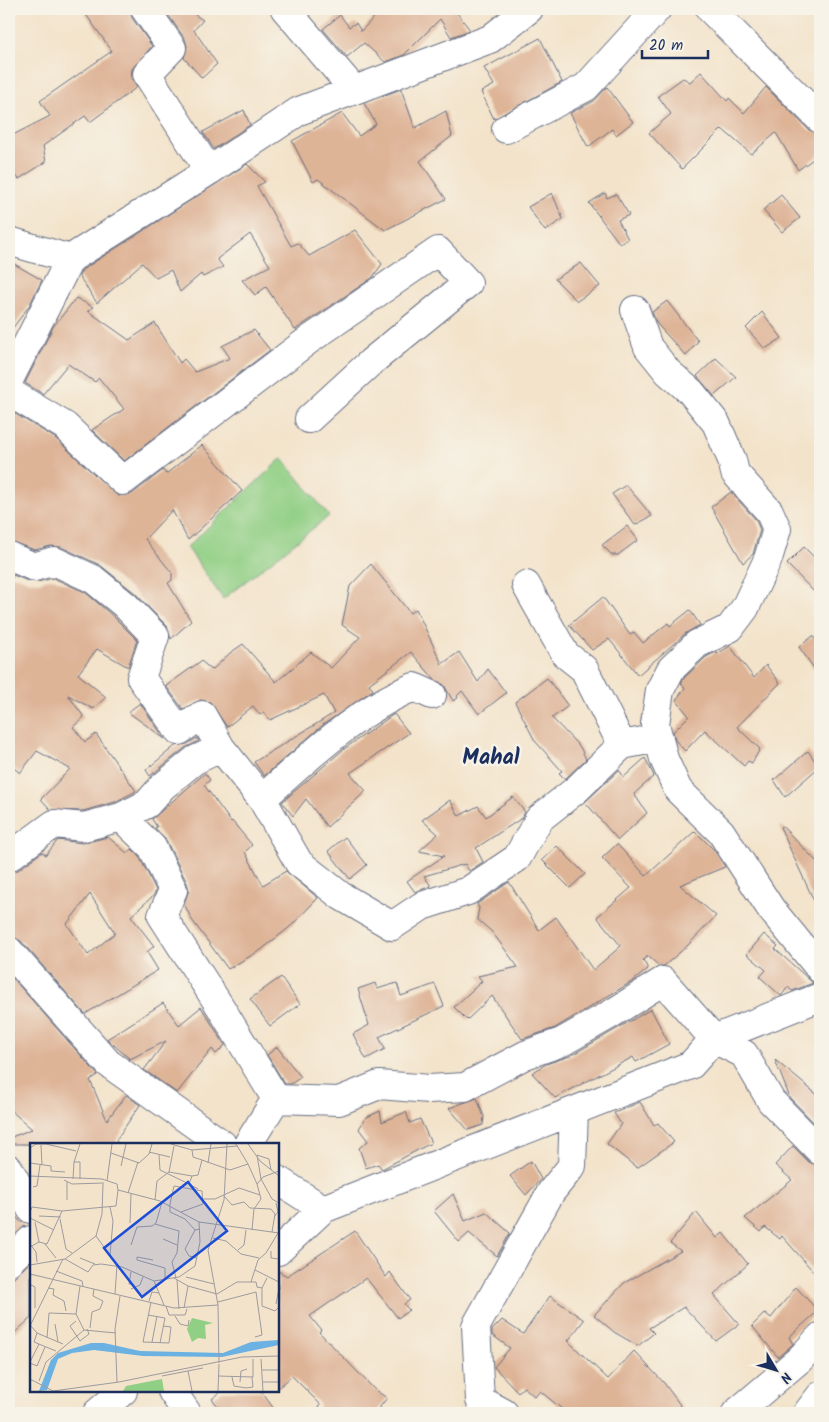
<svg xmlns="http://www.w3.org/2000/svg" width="829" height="1422" viewBox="0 0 829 1422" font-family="Kalam,sans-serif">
<rect width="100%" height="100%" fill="#f7f3e8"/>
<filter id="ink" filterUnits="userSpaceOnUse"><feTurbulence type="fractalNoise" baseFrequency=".02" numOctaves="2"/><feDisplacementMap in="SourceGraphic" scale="10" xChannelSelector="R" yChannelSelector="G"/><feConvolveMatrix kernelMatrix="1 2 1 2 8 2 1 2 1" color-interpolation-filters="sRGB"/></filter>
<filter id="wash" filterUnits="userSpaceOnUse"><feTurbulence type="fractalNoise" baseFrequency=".0096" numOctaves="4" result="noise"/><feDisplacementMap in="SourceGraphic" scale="20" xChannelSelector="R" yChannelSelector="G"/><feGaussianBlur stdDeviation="1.12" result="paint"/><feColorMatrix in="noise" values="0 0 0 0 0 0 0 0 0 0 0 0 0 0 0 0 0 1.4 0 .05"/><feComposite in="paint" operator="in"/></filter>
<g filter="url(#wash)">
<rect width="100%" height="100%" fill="#f3e3ca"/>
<path fill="#91cf85" stroke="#567f72" d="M 282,458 L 329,516 L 223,599 L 187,547 Z"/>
<g id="blocks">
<path fill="#deb497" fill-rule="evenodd" d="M 82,9 L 130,9 L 132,18 L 152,46 L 132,69 L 131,77 L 137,87 L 90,122 L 85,116 L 43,146 L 46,162 L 19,179 L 9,168 L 9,137 L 50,116 L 40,101 L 112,51 Z
M 164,9 L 186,9 L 203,20 L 194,30 L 217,64 L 202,78 L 184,58 L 187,46 L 185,39 Z
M 382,9 L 454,9 L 470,30 L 451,37 L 440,19 L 404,55 L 385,62 L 364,43 L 347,57 L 323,29 L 340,15 L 349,27 L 356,23 L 361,31 Z
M 540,38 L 562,82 L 494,119 L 481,92 L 494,85 L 484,68 Z
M 701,72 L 727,101 L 729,98 L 744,113 L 766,87 L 809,130 L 820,134 L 820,154 L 798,170 L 776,133 L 751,154 L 722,129 L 682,169 L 649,133 L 671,114 L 658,96 L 683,78 L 690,82 Z
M 607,87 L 633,122 L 616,135 L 612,129 L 588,147 L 570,113 L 594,101 Z
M 401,89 L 415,128 L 446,111 L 452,136 L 420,161 L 446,199 L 385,230 L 318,179 L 313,182 L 292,141 L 342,113 L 359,136 L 376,124 L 364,103 Z
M 244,110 L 250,125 L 214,149 L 203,132 Z
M 247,164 L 265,182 L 257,186 L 291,246 L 298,243 L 309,256 L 355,230 L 382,264 L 372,278 L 295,330 L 266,287 L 255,295 L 242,280 L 270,266 L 250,234 L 217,259 L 223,267 L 203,277 L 201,274 L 180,292 L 171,270 L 156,278 L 142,263 L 97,303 L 79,276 L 82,270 Z
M 552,193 L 563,219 L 545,231 L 528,207 Z
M 605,193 L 607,198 L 616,194 L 629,215 L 618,220 L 628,239 L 620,244 L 589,203 Z
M 781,195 L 800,218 L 782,232 L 763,210 Z
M 9,261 L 42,280 L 29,306 L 9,333 Z
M 581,263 L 600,286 L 577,301 L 555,279 Z
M 76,298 L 93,307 L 88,311 L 129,340 L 155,323 L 180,363 L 184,359 L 195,372 L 230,358 L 222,346 L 254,330 L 270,350 L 124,461 L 92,430 L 124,409 L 99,378 L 95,382 L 68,364 L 43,394 L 25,383 L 53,327 Z
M 667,301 L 698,341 L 686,356 L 657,324 L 652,312 Z
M 762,312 L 782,338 L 765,349 L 746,328 Z
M 716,358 L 736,377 L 714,396 L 697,376 Z
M 9,410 L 55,438 L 118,496 L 132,494 L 163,470 L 166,474 L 202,445 L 242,491 L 188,540 L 172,510 L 145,539 L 172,573 L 172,580 L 168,583 L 191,621 L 171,639 L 167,626 L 156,615 L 135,593 L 100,565 L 61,547 L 50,546 L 35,550 L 9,541 Z
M 626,485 L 652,516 L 635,525 L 612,494 Z
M 731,492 L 756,520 L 760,530 L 753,554 L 743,563 L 711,507 Z
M 627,526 L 638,540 L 618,555 L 612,555 L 602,545 Z
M 804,547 L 820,563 L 820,598 L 787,564 Z
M 371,564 L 410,613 L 416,609 L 442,664 L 459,652 L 478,682 L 488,669 L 506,693 L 479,714 L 462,691 L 457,696 L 458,698 L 453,701 L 444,685 L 434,679 L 411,652 L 369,684 L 373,690 L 324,724 L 264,776 L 254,762 L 334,713 L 324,695 L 270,720 L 264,712 L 260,715 L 253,706 L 227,727 L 210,702 L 201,700 L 183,709 L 166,686 L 201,661 L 212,670 L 230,653 L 243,644 L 276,682 L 311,652 L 331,668 L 360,637 L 342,625 L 350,586 Z
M 13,575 L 28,581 L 38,582 L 53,578 L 85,592 L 114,617 L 137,640 L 128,667 L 97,649 L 78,674 L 106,697 L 93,709 L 68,695 L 84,717 L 73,727 L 85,742 L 96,734 L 136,791 L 115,802 L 83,811 L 51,810 L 41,799 L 70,769 L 37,751 L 20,773 L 9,764 L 9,620 L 13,605 L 9,604 L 9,587 Z
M 603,597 L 630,635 L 634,632 L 643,643 L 668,623 L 670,626 L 690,610 L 700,625 L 686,633 L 638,675 L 609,639 L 592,650 L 569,625 Z
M 813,636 L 820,645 L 820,677 L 799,647 Z
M 730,646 L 754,678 L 766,665 L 780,683 L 737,727 L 760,749 L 752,763 L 748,761 L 744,766 L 705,730 L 685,751 L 675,740 L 673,732 L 689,716 L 676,700 L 685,688 L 681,683 L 684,678 L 706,657 L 716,652 L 717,654 Z
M 547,678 L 568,706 L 552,718 L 580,747 L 586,759 L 565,779 L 559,773 L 562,771 L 535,741 L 515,702 Z
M 140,703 L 165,739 L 128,712 Z
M 394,714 L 409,733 L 350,773 L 366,791 L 327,827 L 306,799 L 293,816 L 282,802 L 344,749 Z
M 197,738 L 199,741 L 185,748 L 150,776 L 146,770 L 175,746 L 187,744 Z
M 808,751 L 819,767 L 785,797 L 774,780 Z
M 645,758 L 654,776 L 634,794 L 647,813 L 618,840 L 585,802 L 619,770 L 624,777 Z
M 205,773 L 210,780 L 204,785 L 231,822 L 232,821 L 252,845 L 245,852 L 263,885 L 286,871 L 318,898 L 291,926 L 261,950 L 228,969 L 192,920 L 184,904 L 189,890 L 187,883 L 166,840 L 155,828 L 157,827 L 152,819 Z
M 513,797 L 525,812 L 522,818 L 476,848 L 483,862 L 469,871 L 465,864 L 424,876 L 431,886 L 415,892 L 407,881 L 444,856 L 419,851 L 438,834 L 422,820 L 450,800 L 459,816 L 478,806 L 486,817 Z
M 782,826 L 820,865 L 820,914 L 780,827 Z
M 695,831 L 714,850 L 725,867 L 680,885 L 716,916 L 687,946 L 664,966 L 659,966 L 648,956 L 643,960 L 648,969 L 633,981 L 555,1028 L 522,1039 L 492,996 L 467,1020 L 454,1007 L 482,981 L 478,976 L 518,967 L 492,932 L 477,919 L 479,908 L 477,904 L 509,882 L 539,930 L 556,917 L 593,970 L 621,946 L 597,917 L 631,888 L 602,858 L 617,844 L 646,876 Z
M 108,837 L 127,853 L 132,849 L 139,856 L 156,890 L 154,895 L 131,916 L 154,946 L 147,952 L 158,970 L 85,1014 L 21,941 L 9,936 L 9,872 L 18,870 L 42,852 L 46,855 L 58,840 L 83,843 ZM 90,894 L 115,933 L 88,955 L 67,924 Z
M 345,837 L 367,865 L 350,879 L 328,851 Z
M 557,846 L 585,874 L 570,888 L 542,860 Z
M 764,934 L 778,946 L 775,949 L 813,983 L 792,991 L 788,987 L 781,996 L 760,977 L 766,970 L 747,954 Z
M 9,974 L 98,1075 L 90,1080 L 107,1120 L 126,1095 L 140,1105 L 116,1140 L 118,1144 L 9,1144 L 9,1138 L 32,1129 L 9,1109 Z
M 281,977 L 300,1004 L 270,1026 L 250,999 Z
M 375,983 L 377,989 L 397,983 L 401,996 L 435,984 L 444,1006 L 379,1037 L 385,1049 L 366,1059 L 353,1034 L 369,1025 L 358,989 Z
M 163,1003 L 179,1025 L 201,1007 L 225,1045 L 216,1054 L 212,1049 L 177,1093 L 144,1070 L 166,1041 L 130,1059 L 107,1039 Z
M 651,1009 L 669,1044 L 636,1062 L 633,1057 L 555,1098 L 532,1073 L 546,1064 L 570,1056 Z
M 277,1047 L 301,1077 L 291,1084 L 285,1084 L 267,1055 Z
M 775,1060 L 820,1097 L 820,1129 L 790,1098 Z
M 477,1098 L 484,1117 L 483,1125 L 468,1130 L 449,1108 Z
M 640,1102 L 654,1125 L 658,1123 L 674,1142 L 637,1168 L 607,1144 L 621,1124 L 614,1113 Z
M 380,1111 L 382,1122 L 406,1112 L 410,1123 L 420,1119 L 431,1143 L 382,1169 L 378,1164 L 366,1168 L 359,1148 L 368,1141 L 359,1129 L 365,1118 Z
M 793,1146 L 809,1162 L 820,1166 L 820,1279 L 782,1236 L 780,1239 L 765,1227 L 761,1232 L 745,1218 L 792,1180 L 775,1165 Z
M 531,1161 L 541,1179 L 526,1195 L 510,1176 Z
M 453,1194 L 465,1221 L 486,1212 L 510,1233 L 497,1256 L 469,1233 L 459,1242 L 434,1211 Z
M 9,1210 L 25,1226 L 9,1240 Z
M 696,1212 L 717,1238 L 723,1233 L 748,1264 L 714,1295 L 739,1324 L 716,1341 L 684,1307 L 649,1328 L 654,1333 L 638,1346 L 614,1332 L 594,1315 L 624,1283 L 681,1251 L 670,1243 Z
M 355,1231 L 386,1277 L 390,1272 L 410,1300 L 404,1304 L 409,1310 L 398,1318 L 366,1278 L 310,1316 L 321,1330 L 319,1332 L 375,1390 L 387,1398 L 375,1413 L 318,1413 L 320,1404 L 292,1376 L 278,1388 L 278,1271 L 287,1276 Z
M 31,1261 L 31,1318 L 9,1338 L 9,1283 Z
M 796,1287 L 818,1311 L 789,1337 L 793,1344 L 778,1357 L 752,1326 L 765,1313 L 771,1318 Z
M 550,1296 L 584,1320 L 568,1341 L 608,1379 L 634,1351 L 664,1383 L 686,1413 L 567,1413 L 540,1391 L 535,1397 L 524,1387 L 518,1392 L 494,1367 L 510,1348 L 492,1335 L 492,1330 L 502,1320 L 523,1334 Z
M 222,1391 L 261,1391 L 277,1413 L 224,1413 L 212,1399 Z"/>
</g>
</g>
<g filter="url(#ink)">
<use href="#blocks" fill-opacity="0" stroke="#676e84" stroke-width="1"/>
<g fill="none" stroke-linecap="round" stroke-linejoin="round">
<defs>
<path id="minor" d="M 145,9 L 172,48 L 147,74 L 209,171
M 285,9 L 354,90
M 710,9 L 820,119
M 506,129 L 586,87 L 657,9
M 9,241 L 70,259
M 635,310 L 648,347 L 668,372 L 691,392 L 716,423 L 732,460 L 735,473 L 769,511 L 777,529 L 768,559 L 745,608 L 730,628 L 697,644 L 671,669 L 660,690 L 655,724 L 664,759 L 678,790 L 721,832 L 771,909 L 820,969
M 9,380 L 70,259 L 209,171 L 299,111 L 490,39 L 529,9
M 9,392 L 65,426 L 123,481 L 306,342 L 438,251 L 468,283 L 371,362 L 309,419
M 9,556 L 34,567 L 54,561 L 93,579 L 125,605 L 155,636 L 141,678 L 179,731 L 202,715 L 221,748 L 262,799 L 299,863 L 341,896 L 392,926 L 422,906 L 468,891 L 517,858 L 539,819 L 577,789 L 622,745 L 659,738
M 526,585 L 565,654 L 584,669 L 622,745
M 262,799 C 306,759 359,709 414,687 L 432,695
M 121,817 L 147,804 L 162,787 L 195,760 L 221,748
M 9,857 L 54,824 L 84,827 L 121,817 L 152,847 L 173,890 L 162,916 L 221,1008 L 276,1099 L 248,1144
M 9,951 L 108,1063 L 222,1144
M 276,1099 L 339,1101 L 379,1085 L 429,1089 L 465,1087 L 525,1055 L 562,1042 L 611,1014 L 663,981 L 714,1039 L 744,1054 L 771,1101 L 820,1151
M 278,1180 L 323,1209
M 278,1251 L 323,1209 L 691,1065 L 714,1039 L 820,997
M 9,1261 L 31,1240
M 97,1413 L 123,1391
M 504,1413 L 480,1400 L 476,1326 L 551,1192 L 572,1166 L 574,1111
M 736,1413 L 800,1359 L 820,1337
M 807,1413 L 820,1396"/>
<path id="major" d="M 9,1169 L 31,1209
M 172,1391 L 187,1413"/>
</defs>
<use href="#minor" stroke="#676e84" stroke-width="30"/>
<use href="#major" stroke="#676e84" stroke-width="30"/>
<use href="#minor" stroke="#fff" stroke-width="28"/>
<use href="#major" stroke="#fff" stroke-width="28"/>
</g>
</g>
<g text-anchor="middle" stroke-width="5" stroke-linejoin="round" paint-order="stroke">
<g font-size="22" font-weight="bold" fill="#1b2f5e" stroke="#f7f3e8">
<text x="491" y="764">Mahal</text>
</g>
</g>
<g transform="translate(30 1143)">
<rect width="249" height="249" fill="#f3e3ca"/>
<path d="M 162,175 L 183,180 L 175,182 L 176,196 L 168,195 L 162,199 L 157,186 ZM 132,236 L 134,248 L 93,248 L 96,243 Z" fill="#91cf85"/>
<path d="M 249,197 L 249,202 L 192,214 L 113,213 L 64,207 L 42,210 L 28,216 L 17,247 L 9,248 L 21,217 L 28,210 L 61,200 L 74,200 L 110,208 L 193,210 L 221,199 Z" fill="#6bb1e1"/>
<path fill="none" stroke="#9d9b9f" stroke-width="1" d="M 141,1 L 162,7 L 207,3M 218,1 L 230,18 L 249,33M 11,2 L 12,22M 0,5 L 6,1 L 16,1 L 46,8M 162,7 L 163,14 L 172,17M 119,9 L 140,14M 81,10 L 109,20 L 119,11 L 122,1M 129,12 L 130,27 L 159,41M 0,20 L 21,23 L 21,28 L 35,29M 178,20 L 181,1M 218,21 L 227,41 L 233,34 L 249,28M 91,23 L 96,1M 241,27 L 239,16 L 227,12 L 231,36 L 242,56 L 249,60M 139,29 L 162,33M 0,33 L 72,36 L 87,41 L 88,47 L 130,58 L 169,79 L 249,90M 43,36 L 44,19M 50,36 L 50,19 L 44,19 L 50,1M 34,37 L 42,41 L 74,40M 77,38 L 82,1M 37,39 L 37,57M 73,41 L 72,71 L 66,93 L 87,122 L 85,151M 3,44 L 7,43 L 10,22M 168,46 L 159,41 L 162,33 L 168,32 L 172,17 L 200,27 L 218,21 L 206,1M 98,50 L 108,19M 194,53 L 202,62 L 214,59 L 220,65 L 241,66 L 245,71 L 242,89M 172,56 L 185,56 L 209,45 L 230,52M 125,57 L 127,38 L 139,29 L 144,3M 0,69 L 2,64 L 32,68 L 86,63 L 88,47M 151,69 L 173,61 L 172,48 L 144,43 L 140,61 L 140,69 L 155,76 L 165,87M 9,73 L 31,74M 244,74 L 248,69 L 246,60M 0,75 L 24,87M 30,76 L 36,106 L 42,110M 5,79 L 9,99M 100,80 L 101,51M 125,81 L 149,88 L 147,110 L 142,119 L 146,135M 222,87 L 224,66 L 231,56 L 227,41M 183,95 L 196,98 L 211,111 L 229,115M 133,96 L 147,102M 0,101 L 6,109 L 7,119M 15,101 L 26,115M 101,102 L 107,84 L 122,83 L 126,80 L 132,59M 0,104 L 9,99 L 17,101 L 32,68M 208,107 L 214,102 L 216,87M 241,108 L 241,115 L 249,116M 80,112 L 83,78 L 80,64M 50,115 L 65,121M 167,115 L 159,113 L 155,106 L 165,87 L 170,86M 35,116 L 58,129 L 63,122 L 71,121 L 92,124 L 124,138 L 149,134 L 165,123 L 170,99 L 169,79M 107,117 L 135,125 L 135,136M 107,117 L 107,114 L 123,117M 0,122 L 35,116 L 66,93M 225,127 L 249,139M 26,128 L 52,138 L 53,143M 101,129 L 99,141 L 102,141M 0,131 L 144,165 L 188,162M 156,134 L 184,141M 144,135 L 158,143 L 187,151 L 207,139 L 221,139 L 228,117 L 236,110 L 248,90M 237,135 L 232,145 L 232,163 L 245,168 L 249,164M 147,137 L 149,166M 124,138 L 134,162M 221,139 L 226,139 L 227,144 L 232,145M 1,142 L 5,144 L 5,165M 50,143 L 46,171 L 54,187M 18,145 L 24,146 L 23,152 L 34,158 L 36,168M 101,146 L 110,142 L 113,134M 119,158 L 122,149 L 129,150M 121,159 L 113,199 L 139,200 L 141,184 L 133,183M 188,159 L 226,149 L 232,192 L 225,194M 246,161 L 249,145M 136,163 L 139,172 L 155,172 L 157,166M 154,165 L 158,143M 118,172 L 135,175 L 130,200M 145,173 L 150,181 L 158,183 L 159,177M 46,178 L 40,183 L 50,198 L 59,191 L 57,186M 25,181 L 28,199M 0,182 L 7,190 L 33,201M 0,183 L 33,116M 60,185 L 62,169 L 70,166 L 73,158 L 63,153 L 64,146M 7,190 L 4,199 L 26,208M 17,195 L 19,170 L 46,171M 122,199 L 127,173M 231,216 L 233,248M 0,219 L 9,201M 0,220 L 7,223 L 15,204M 189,220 L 188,162 L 178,107 L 194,57 L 197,1M 232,227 L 249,227M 158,228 L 162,248M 132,233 L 173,225M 188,233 L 223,234 L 223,216M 202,234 L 204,243 L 216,245 L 223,244 L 222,234M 0,236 L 23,248M 9,238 L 16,219 L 54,187 L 86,190M 87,239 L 85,186 L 90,153M 210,239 L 211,228 L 217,226M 233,239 L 249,239M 23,248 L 89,239 L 212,214 L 249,213M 188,248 L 189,221"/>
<path fill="#1d4ed8" fill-opacity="0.15" stroke="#1d4ed8" stroke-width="2.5" d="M 158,39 L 197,88 L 112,154 L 74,105 Z"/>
<rect width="249" height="249" fill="none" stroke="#1b2f5e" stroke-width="2.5"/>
</g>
<rect width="829" height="1422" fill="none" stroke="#f7f3e8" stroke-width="30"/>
<g transform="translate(776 1370) rotate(128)" stroke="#f7f3e8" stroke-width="4" paint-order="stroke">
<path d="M0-4L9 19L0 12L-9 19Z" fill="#1b2f5e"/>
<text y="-8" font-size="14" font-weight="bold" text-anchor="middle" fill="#1b2f5e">N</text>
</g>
<path d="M642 50v8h66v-8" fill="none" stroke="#1b2f5e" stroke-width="2.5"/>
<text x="649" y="50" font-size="15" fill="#1b2f5e" stroke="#f7f3e8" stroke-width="4" paint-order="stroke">20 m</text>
</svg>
